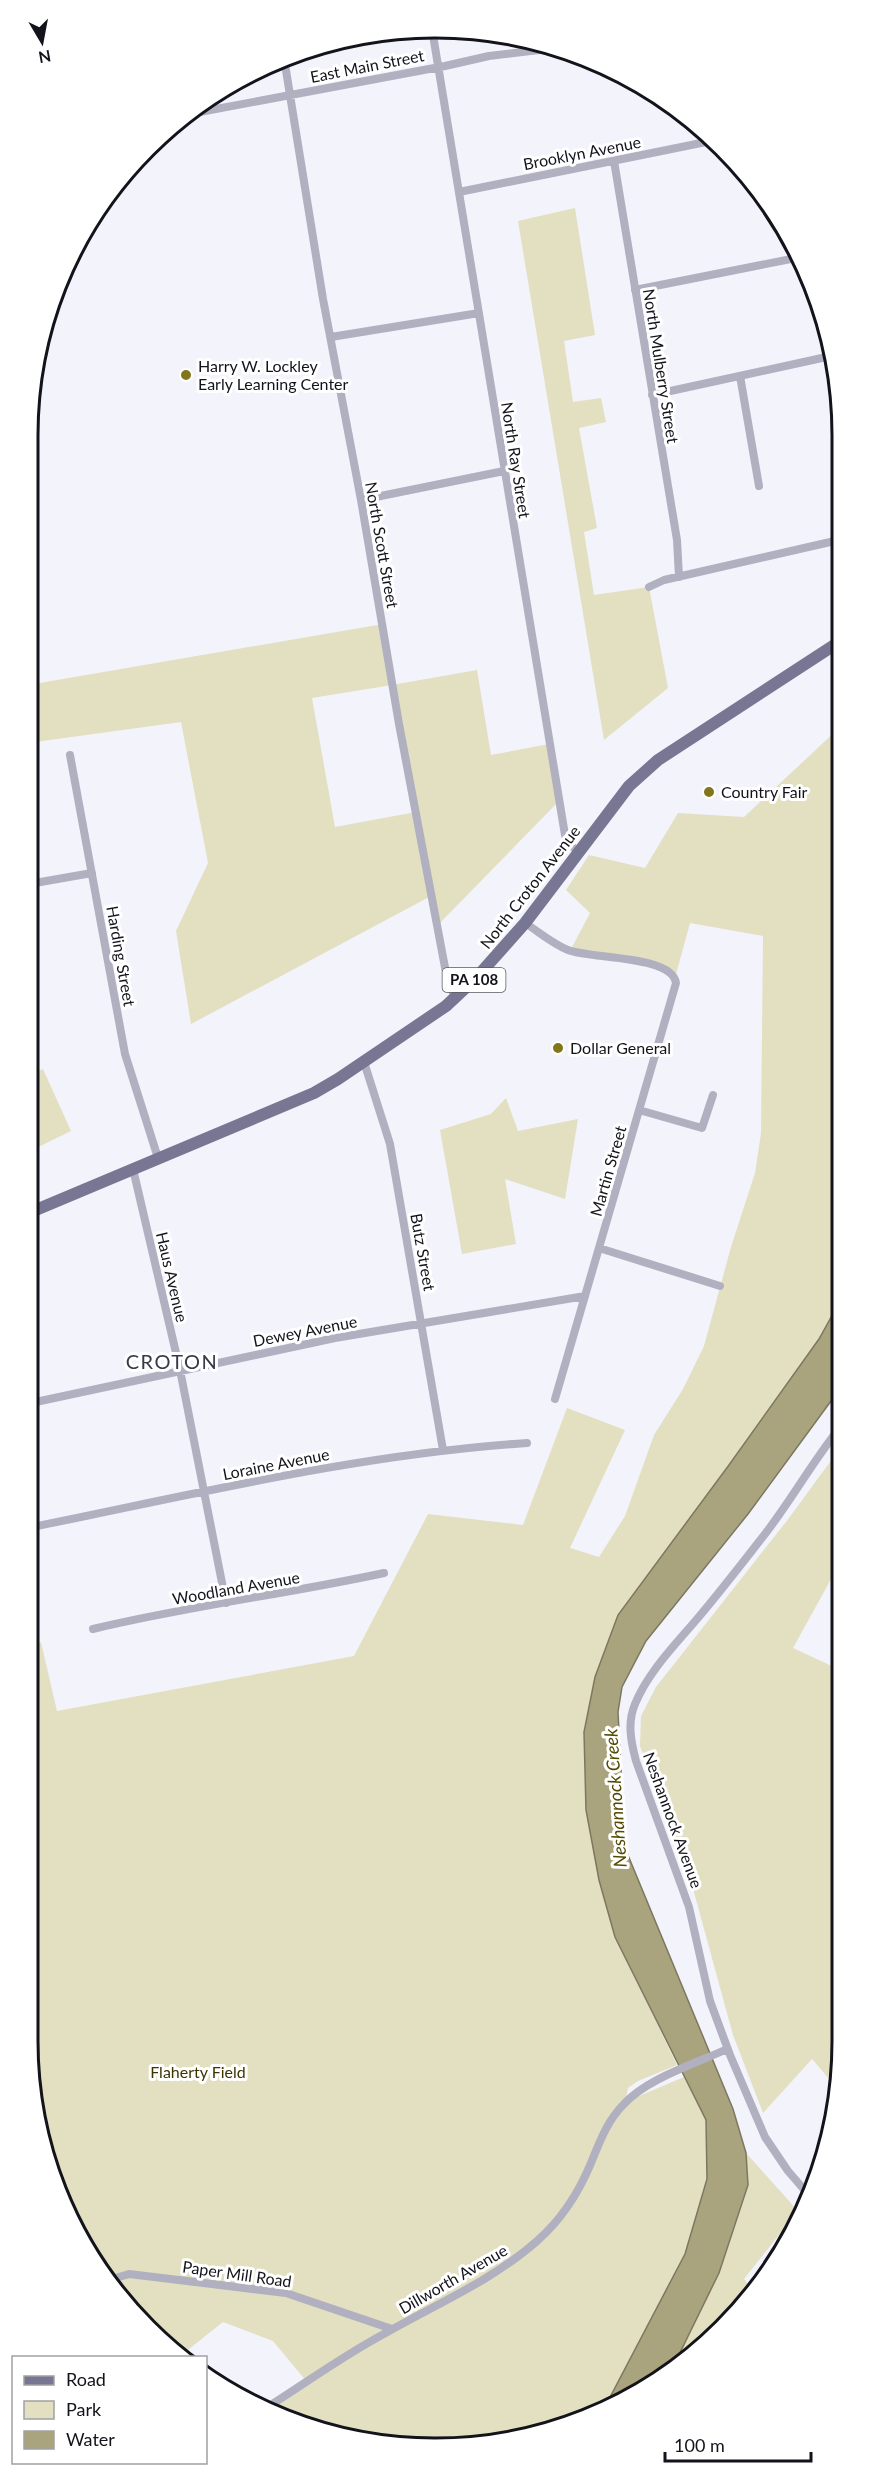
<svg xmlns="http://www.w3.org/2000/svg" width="869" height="2476" viewBox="0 0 869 2476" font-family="Lato,sans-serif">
<rect width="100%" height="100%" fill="#f3f3fc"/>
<path fill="#e3dfc1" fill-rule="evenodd" d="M 575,208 L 595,335 L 564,341 L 573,402 L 601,398 L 606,422 L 579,428 L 597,528 L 584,532 L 594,595 L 649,587 L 668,688 L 604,740 L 518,221 Z
M 383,624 L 392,685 L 477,670 L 491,755 L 549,744 L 559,801 L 437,926 L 431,896 L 191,1024 L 176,931 L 208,863 L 181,722 L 28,743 L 28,685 ZM 392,685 L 416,812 L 335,827 L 312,698 Z
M 839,728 L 840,1301 L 819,1339 L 729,1465 L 618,1615 L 586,1810 L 599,1880 L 615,1937 L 677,2065 L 638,2081 L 628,2088 L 625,2102 L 684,2077 L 706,2120 L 707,2179 L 685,2254 L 606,2405 L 540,2435 L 461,2448 L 382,2446 L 263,2410 L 307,2382 L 273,2341 L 223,2322 L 179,2357 L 128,2310 L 58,2197 L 35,2121 L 33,1644 L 41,1642 L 57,1711 L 354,1656 L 428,1514 L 523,1525 L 567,1408 L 625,1430 L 570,1548 L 599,1557 L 625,1516 L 654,1435 L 683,1389 L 704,1346 L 731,1247 L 755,1173 L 761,1133 L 763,936 L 690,923 L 675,978 L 667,970 L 570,951 L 590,913 L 566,890 L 589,855 L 645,868 L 678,813 L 744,817 Z
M 43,1069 L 71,1131 L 30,1151 L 30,1075 Z
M 506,1098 L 518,1131 L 578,1119 L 565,1199 L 505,1179 L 516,1244 L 462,1254 L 440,1130 L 491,1114 Z
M 841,1447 L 841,1561 L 793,1648 L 836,1668 L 841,1700 L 842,2042 L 836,2087 L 812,2059 L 763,2113 L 733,2035 L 686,1863 L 640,1746 L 641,1716 L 656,1687 L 789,1518 Z
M 746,2153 L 798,2211 L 744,2279 L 754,2292 L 723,2329 L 670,2373 L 719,2273 L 748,2185 Z"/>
<path fill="#a9a47e" stroke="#7c7860" stroke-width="1.5" d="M 840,1301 L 841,1384 L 831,1401 L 748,1514 L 646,1641 L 622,1687 L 618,1712 L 625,1848 L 733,2109 L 746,2153 L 748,2185 L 719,2273 L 670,2373 L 661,2380 L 606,2405 L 685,2254 L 707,2179 L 706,2120 L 615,1937 L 599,1880 L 586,1810 L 584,1732 L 595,1677 L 618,1615 L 729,1465 L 819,1339 Z"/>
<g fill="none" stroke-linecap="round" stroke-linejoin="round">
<path stroke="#b0b0c0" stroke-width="8" d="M 432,29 L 565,835 L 568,843 L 579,852
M 284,58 L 323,299 L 361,500 L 399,724 L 447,978 L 455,998
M 184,115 L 445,66 L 489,56 L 556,48
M 614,161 L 677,540 L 679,577
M 459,192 L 711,141
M 635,290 L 801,257
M 331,337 L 479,313
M 740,376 L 759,486
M 652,395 L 831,356
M 361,500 L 504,471
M 649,587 L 664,580 L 839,540
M 70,755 L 125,1054 L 158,1158
M 29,884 L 92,873
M 525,923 C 539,932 553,944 568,950 C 590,959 672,955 676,983 L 555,1399
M 364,1062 L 390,1144 L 443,1450
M 639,1110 L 702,1128 L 713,1095
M 133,1169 L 180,1370 L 226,1603
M 599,1248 L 720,1286
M 31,1403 L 335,1338 L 585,1296
M 32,1527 C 196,1494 359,1454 527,1443
M 93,1629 C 188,1606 287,1594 384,1573
M 841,1647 L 841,1654
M 807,2193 L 788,2171 L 765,2137 L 730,2055 L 710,2001 L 689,1907 L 636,1761 C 631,1742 627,1723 635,1704 C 648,1672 675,1645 697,1619 C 720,1592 743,1562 765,1534 C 792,1499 813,1461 841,1426
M 109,2280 L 129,2274 L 286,2293 L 392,2329
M 263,2410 C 303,2385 341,2357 382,2335 C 434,2305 492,2281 537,2241 C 561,2220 579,2192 591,2163 C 600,2141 607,2121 624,2104 C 648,2078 695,2064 727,2049"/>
<path stroke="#777794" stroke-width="12" d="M 31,1212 L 314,1093 L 338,1079 L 446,1006 L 477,977 L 525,923 L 629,786 L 658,760 L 839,642"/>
</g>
<g fill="#83761a" stroke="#fff" stroke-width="2">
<circle cx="186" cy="375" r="6"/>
<circle cx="709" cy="792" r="6"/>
<circle cx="558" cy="1048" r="6"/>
</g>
<g text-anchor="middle" stroke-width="6" stroke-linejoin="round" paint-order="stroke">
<rect fill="#fff" stroke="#5a5a5f" stroke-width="1.5" x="442.5" y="968" width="63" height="24" rx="4.5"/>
<g font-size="15" font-weight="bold" fill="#13131b">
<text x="474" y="985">PA 108</text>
</g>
<g font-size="16" fill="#13131b" stroke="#fff">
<text transform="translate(367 66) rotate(-11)" y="6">East Main Street</text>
<text transform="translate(582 153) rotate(-11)" y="6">Brooklyn Avenue</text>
<text transform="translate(661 366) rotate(81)" y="6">North Mulberry Street</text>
<text transform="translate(516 460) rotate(81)" y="6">North Ray Street</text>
<text transform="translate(382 545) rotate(80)" y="6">North Scott Street</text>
<text transform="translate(530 887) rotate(-52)" y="6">North Croton Avenue</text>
<text transform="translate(121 956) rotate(80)" y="6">Harding Street</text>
<text transform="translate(608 1171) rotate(-74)" y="6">Martin Street</text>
<text transform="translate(423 1252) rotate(80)" y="6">Butz Street</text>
<text transform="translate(172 1277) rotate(77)" y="6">Haus Avenue</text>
<text transform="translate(305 1331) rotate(-11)" y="6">Dewey Avenue</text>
<text transform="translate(276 1464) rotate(-11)" y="6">Loraine Avenue</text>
<text transform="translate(236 1588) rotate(-10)" y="6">Woodland Avenue</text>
<text transform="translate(673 1820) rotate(70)" y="6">Neshannock Avenue</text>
<text transform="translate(237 2274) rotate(8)" y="6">Paper Mill Road</text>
<text transform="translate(453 2279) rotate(-30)" y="6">Dillworth Avenue</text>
</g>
<g font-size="16" fill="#13131b" stroke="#fff" text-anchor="start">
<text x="198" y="372">Harry W. Lockley<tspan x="198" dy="18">Early Learning Center</tspan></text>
<text x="721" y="798">Country Fair</text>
<text x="570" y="1054">Dollar General</text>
</g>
<g font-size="16" fill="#3c3502" stroke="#fff">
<text x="198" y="2078">Flaherty Field</text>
</g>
<g font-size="18" font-style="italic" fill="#524902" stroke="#fff">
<text transform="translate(616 1798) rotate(-94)" y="6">Neshannock Creek</text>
</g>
<g font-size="20" letter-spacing="1.5" fill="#383849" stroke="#fff">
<text x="172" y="1369">CROTON</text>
</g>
</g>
<path d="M0 0H869V2476H0ZM435 38H435A397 397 0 0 1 832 435V2041A397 397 0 0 1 435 2438H435A397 397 0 0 1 38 2041V435A397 397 0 0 1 435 38Z" fill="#fff" fill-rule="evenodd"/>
<path fill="none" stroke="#13131b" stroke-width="3" d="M435 38H435A397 397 0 0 1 832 435V2041A397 397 0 0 1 435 2438H435A397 397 0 0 1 38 2041V435A397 397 0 0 1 435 38Z"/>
<rect x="12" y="2356" width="195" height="108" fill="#ffffff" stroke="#a1a1a4" stroke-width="1.5"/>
<rect x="24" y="2376" width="30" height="9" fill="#777794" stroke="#a1a1a4" stroke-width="1.5"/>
<text x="66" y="2386" font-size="18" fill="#13131b">Road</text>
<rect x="24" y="2401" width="30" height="18" fill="#e3dfc1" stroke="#a1a1a4" stroke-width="1.5"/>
<text x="66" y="2416" font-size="18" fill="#13131b">Park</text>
<rect x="24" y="2431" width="30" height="18" fill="#a9a47e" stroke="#a1a1a4" stroke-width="1.5"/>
<text x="66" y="2446" font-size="18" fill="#13131b">Water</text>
<g transform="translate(42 42) rotate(170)" stroke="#ffffff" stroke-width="4.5" paint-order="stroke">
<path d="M0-4.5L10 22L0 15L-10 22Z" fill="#13131b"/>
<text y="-9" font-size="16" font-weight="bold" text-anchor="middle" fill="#13131b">N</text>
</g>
<path d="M665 2452v9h146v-9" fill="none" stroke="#13131b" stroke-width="3"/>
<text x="674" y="2452" font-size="18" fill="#13131b" stroke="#ffffff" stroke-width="4.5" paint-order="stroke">100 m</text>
</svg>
